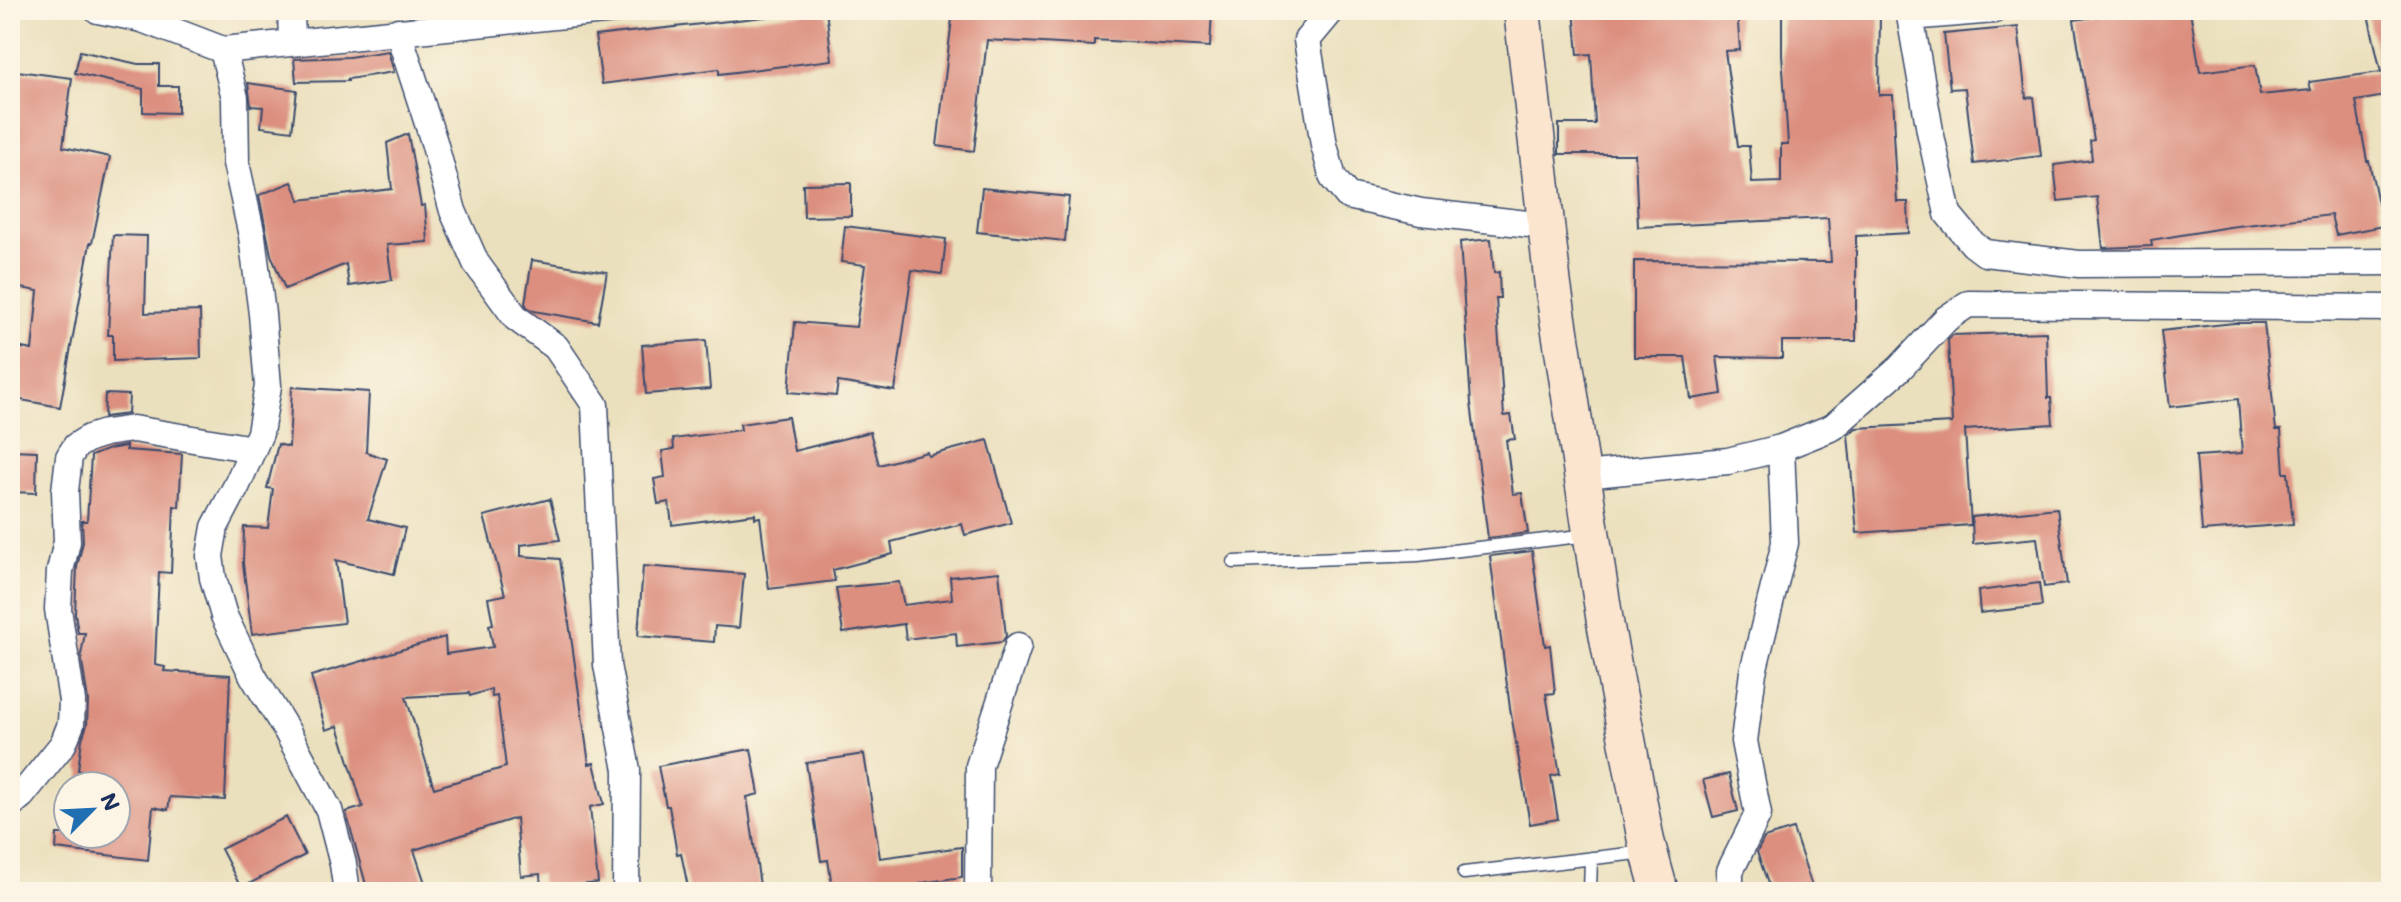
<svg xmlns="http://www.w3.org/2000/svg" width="2401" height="902" viewBox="0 0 2401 902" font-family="Mali,sans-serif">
<rect width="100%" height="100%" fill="#fcf5e5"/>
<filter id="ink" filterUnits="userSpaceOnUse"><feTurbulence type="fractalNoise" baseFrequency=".0125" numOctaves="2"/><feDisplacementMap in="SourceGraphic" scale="16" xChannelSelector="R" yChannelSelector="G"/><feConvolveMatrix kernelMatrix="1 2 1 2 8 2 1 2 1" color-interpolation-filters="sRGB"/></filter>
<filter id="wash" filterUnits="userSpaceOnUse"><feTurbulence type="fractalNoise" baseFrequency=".006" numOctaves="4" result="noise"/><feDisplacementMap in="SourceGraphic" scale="32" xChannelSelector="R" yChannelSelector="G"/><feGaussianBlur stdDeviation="1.8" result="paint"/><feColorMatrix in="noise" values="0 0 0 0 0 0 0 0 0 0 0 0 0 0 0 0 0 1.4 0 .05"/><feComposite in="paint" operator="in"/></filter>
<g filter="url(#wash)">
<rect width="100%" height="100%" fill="#ebe0bd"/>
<g id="blocks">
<path fill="#dc8f7f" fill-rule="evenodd" d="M 826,10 L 832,60 L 719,74 L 719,69 L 602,84 L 595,36 Z
M 953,10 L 1212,10 L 1210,47 L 1094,40 L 1094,46 L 987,40 L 974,151 L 937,146 Z
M 1574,10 L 1737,10 L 1740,50 L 1725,51 L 1738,146 L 1749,146 L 1752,183 L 1781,182 L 1781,144 L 1788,144 L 1782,54 L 1782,10 L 1880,10 L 1879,95 L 1893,95 L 1895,133 L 1893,133 L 1897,202 L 1908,202 L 1909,233 L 1856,236 L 1856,341 L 1782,341 L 1782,358 L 1717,357 L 1722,394 L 1691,399 L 1685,357 L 1634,357 L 1634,261 L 1831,262 L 1828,218 L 1638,227 L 1635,154 L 1559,154 L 1559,124 L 1595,124 L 1591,54 L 1578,55 Z
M 2190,10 L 2200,72 L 2255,65 L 2260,95 L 2311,90 L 2309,82 L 2381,72 L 2367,10 L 2391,10 L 2391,95 L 2356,101 L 2367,161 L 2369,161 L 2383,226 L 2336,235 L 2331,215 L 2229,227 L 2151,240 L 2152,246 L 2103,248 L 2097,197 L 2058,201 L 2054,165 L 2092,160 L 2090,141 L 2094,140 L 2074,20 L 2134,11 L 2135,18 Z
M 2018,27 L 2026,98 L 2034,97 L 2041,156 L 1974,164 L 1965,88 L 1950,89 L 1944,34 Z
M 80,51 L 138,64 L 159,64 L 159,86 L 178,86 L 178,113 L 143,112 L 143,89 L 75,73 Z
M 388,51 L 394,72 L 348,79 L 348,81 L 296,82 L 294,59 L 349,57 Z
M 17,71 L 72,78 L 63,147 L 110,157 L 92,243 L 90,243 L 60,407 L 10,398 L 10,359 L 12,346 L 32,350 L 38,291 L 10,286 L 10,232 L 19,193 L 10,190 L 10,126 Z
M 248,83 L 297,90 L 292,131 L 261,127 L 263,107 L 251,106 Z
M 408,134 L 421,206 L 425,205 L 428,242 L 387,245 L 392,280 L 349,286 L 346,264 L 285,289 L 271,255 L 259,195 L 292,182 L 300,200 L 392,189 L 387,143 Z
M 851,183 L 851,216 L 804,217 L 803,184 Z
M 982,188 L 1069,197 L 1065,241 L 977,232 Z
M 845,226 L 946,239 L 942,274 L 912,270 L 895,391 L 838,382 L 836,396 L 789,392 L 795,322 L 856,327 L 865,265 L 841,262 Z
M 113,235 L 147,236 L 145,313 L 200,311 L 201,358 L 113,361 L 113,335 L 108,335 Z
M 1491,239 L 1494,273 L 1499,272 L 1500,298 L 1496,298 L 1504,416 L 1511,415 L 1515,439 L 1506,440 L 1513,494 L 1522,493 L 1528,533 L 1488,538 L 1471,403 L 1460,242 Z
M 532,260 L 607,272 L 598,322 L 534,311 L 527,307 L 525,303 Z
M 2234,323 L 2264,323 L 2276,430 L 2281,430 L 2284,473 L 2288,473 L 2293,524 L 2202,531 L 2196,456 L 2242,453 L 2238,399 L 2170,407 L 2161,331 Z
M 2046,332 L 2048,398 L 2051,398 L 2053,424 L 1965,430 L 1971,525 L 1857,533 L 1848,435 L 1856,428 L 1952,423 L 1948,340 L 1953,335 Z
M 706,340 L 710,389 L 646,394 L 642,345 Z
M 292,387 L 369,392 L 366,452 L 387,459 L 368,519 L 405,528 L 394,574 L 336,560 L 344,623 L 252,634 L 243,564 L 244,527 L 268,528 L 273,489 L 267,488 L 278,444 L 289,447 Z
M 105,394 L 129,395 L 128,414 L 104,417 Z
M 788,417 L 794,451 L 870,432 L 879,465 L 927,452 L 928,456 L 988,440 L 1011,523 L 965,535 L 962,524 L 891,542 L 893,554 L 833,570 L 835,581 L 769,589 L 760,517 L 755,518 L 755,514 L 672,525 L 669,502 L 658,504 L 654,479 L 665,477 L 662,451 L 674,449 L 673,439 L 741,430 L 740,424 Z
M 126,446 L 126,450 L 182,454 L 179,507 L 174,506 L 171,573 L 159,572 L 155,665 L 165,667 L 164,671 L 230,675 L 225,800 L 170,797 L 168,810 L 153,807 L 148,860 L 56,849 L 57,834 L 116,834 L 116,786 L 79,786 L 81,770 L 78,770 L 82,739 L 87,725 L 88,701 L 81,655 L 85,633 L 78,633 L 75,613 L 77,567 L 83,542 L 82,521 L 87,521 L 91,456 L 109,449 Z
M 10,450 L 37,451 L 36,493 L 10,492 Z
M 550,499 L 560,540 L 521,545 L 521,556 L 560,559 L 589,764 L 594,763 L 604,804 L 590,807 L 598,883 L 541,889 L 540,874 L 521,876 L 516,818 L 414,850 L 428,892 L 368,892 L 346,812 L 363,807 L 338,726 L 326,730 L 311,676 L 445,637 L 446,654 L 493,647 L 489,625 L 493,624 L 488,598 L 505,595 L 484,516 ZM 491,689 L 492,697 L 497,696 L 506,767 L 434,788 L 406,697 L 469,693 L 470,696 Z
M 2057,508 L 2067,584 L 2044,587 L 2037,538 L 1973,544 L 1972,517 Z
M 1532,551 L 1545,646 L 1550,645 L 1555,693 L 1546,694 L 1560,774 L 1551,776 L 1558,819 L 1530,824 L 1510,708 L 1490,556 Z
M 643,566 L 744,574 L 739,628 L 715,626 L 714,642 L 638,636 Z
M 999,572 L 1006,636 L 1002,642 L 957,647 L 956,633 L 906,639 L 904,624 L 843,633 L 836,588 L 899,582 L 904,605 L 952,599 L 950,577 Z
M 2039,583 L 2042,606 L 1980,613 L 1978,591 Z
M 751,749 L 759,794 L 747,797 L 761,892 L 689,892 L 681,853 L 677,854 L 669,806 L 666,806 L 658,766 Z
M 864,754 L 880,858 L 962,847 L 962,877 L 921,883 L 922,892 L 833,892 L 828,860 L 821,861 L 806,763 Z
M 1729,774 L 1738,811 L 1713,817 L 1703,780 Z
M 286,817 L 305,855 L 241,888 L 221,849 Z
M 1793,829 L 1814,892 L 1771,892 L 1757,852 L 1764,838 Z"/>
</g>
</g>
<g filter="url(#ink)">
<use href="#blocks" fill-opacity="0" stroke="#3a4a6c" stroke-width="2"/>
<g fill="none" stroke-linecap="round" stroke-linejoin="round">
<defs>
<path id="service" d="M 1234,562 L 1418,555 L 1589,535
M 1464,873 L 1646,852
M 1590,892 L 1591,858"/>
<path id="minor" d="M 98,10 L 142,19 L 223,50 L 614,10
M 291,10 L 292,42
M 1332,10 L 1307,40 L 1324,145 L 1333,178 L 1348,196 L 1421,212 L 1546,226
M 1909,10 L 1930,131 L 1948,214 L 1973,244 L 1985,253 L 2079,264 L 2391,262
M 1910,17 L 1994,10
M 398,31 L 434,142 L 453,211 L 476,263 L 516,318 L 556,347 L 595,405 L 607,665 L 627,770 L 626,892
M 223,50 L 235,98 L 236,163 L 252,236 L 262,314 L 268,386 L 260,433 L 237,485 L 215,527 L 210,556 L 213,578 L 224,616 L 253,676 L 287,731 L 329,810 L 343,864 L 347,892
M 1583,475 L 1728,461 L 1781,448 L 1833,427 L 1900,368 L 1946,319 L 1968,304 L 2391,308
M 10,805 L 22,795 L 63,744 L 71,724 L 72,701 L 58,609 L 60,571 L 67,542 L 65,491 L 69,457 L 76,446 L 89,438 L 105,433 L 133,429 L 253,449
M 978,892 L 979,766 L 1018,646
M 1730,892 L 1730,871 L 1758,814 L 1744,741 L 1753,672 L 1785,543 L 1781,448"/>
<path id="secondary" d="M 1522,10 L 1553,286 L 1605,622 L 1646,841 L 1660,892"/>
</defs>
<use href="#service" stroke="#3a4a6c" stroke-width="15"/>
<use href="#minor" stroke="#3a4a6c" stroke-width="29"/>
<use href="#secondary" stroke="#3a4a6c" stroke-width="39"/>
<use href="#service" stroke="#fff" stroke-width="12"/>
<use href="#minor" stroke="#fff" stroke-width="26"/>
<use href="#secondary" stroke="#fce5cf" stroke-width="36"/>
</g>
</g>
<rect width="2401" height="902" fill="none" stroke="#fcf5e5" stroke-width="40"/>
<g transform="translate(92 810) rotate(66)"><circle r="38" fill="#fcf5e5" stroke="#a2a6af" stroke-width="2"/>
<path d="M0-6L14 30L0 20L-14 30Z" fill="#1f6fb2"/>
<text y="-12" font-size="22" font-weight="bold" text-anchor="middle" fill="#1b2f5e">N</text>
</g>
</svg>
